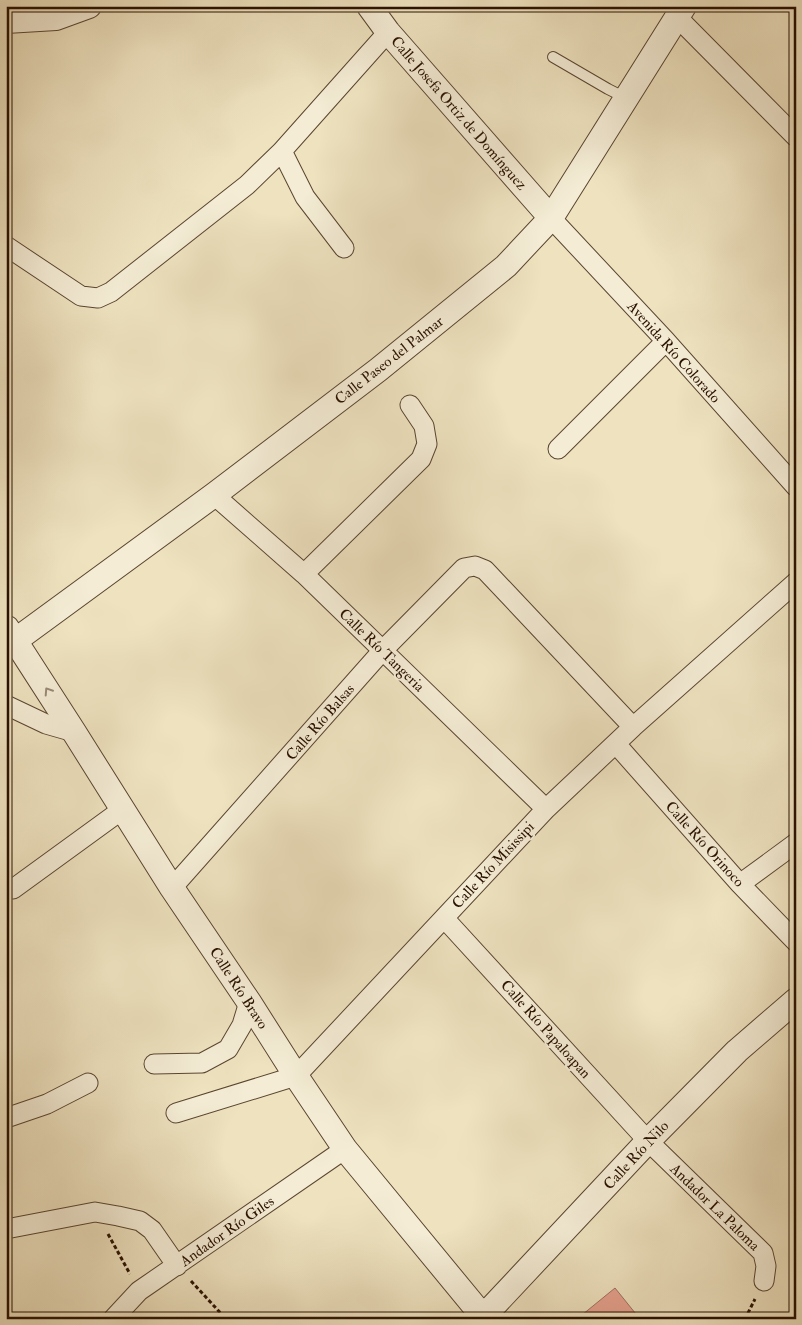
<svg xmlns="http://www.w3.org/2000/svg" width="802" height="1325" viewBox="0 0 802 1325" font-family="'IM FELL Double Pica',serif">
<rect width="100%" height="100%" fill="#eee2bf"/>
<filter id="stains"><feTurbulence type="fractalNoise" baseFrequency=".004" numOctaves="4"/><feColorMatrix values="0 0 0 0 .2 0 0 0 0 .09 0 0 0 0 .02 0 0 0 .5 -.17"/></filter>
<radialGradient id="worn" r=".72"><stop offset=".6" stop-color="#630" stop-opacity="0"/><stop offset="1" stop-color="#630" stop-opacity=".3"/></radialGradient>
<path fill="#e6a18f" stroke="#a17164" d="M 615,1288 L 640,1319 L 577,1319 Z"/>
<g fill="none" stroke-linecap="round" stroke-linejoin="round">
<defs>
<path id="service" d="M 553,57 L 608,89 L 626,98"/>
<path id="minor" d="M 677,17 L 796,137
M 282,151 L 305,197 L 344,248
M 551,218 L 666,341 L 796,487
M 6,246 L 81,296 L 98,298 L 111,292 L 247,185 L 282,151 L 388,32
M 558,449 L 666,341
M 214,495 L 304,574 L 546,809
M 304,574 L 421,459 L 427,444 L 424,426 L 410,405
M 6,705 L 46,724 L 74,732
M 616,744 L 740,884 L 796,942
M 740,884 L 796,843
M 172,888 L 383,650 L 464,568 L 475,566 L 485,570 L 633,727
M 13,889 L 123,809
M 444,918 L 648,1141 L 763,1253 L 766,1266 L 764,1281
M 154,1064 L 202,1063 L 228,1049 L 242,1025 L 249,1002
M 176,1113 L 296,1076 L 546,809 L 633,727 L 796,582
M 6,1118 L 47,1104 L 88,1083
M 6,1229 L 95,1212 L 118,1216 L 140,1221 L 152,1230 L 177,1266
M 113,1319 L 139,1291 L 345,1149"/>
<path id="tertiary" d="M 369,6 L 388,32 L 551,218
M 6,21 L 56,18 L 89,6
M 7,628 L 74,732 L 172,888 L 249,1002 L 296,1076 L 345,1149 L 485,1319
M 6,642 L 16,640 L 214,495 L 378,370 L 506,266 L 551,218 L 684,6
M 483,1317 L 648,1141 L 737,1051 L 796,1000"/>
</defs>
<use href="#service" stroke="#5a4530" stroke-width="12"/>
<use href="#minor" stroke="#5a4530" stroke-width="21"/>
<use href="#tertiary" stroke="#5a4530" stroke-width="26"/>
<path stroke="#291100" stroke-width="3" stroke-dasharray="4 2.5" stroke-linecap="butt" d="M 108,1234 L 130,1274
M 191,1281 L 226,1319
M 745,1319 L 755,1299"/>
<use href="#service" stroke="#f4ecd5" stroke-width="10"/>
<use href="#minor" stroke="#f4ecd5" stroke-width="19"/>
<use href="#tertiary" stroke="#f4ecd5" stroke-width="24"/>
</g>
<defs><path id="oneway-chevron" d="M-2-3.5L2.5 0L-2 3.5" fill="none" stroke-width="1.6" stroke-linecap="round" stroke-linejoin="round" transform="scale(1.25)"/></defs>
<use stroke="#998975" href="#oneway-chevron" transform="translate(48 691) rotate(-123)"/>
<g text-anchor="middle" stroke-width="4" stroke-linejoin="round" paint-order="stroke">
<g font-size="15" fill="#291100" stroke="#f4ecd5">
<text transform="translate(459 113) rotate(49)" y="5">Calle Josefa Ortiz de Domínguez</text>
<text transform="translate(674 352) rotate(48)" y="5">Avenida Río Colorado</text>
<text transform="translate(389 360) rotate(-38)" y="5">Calle Paseo del Palmar</text>
<text transform="translate(382 650) rotate(44)" y="5">Calle Río Tangeria</text>
<text transform="translate(320 722) rotate(-49)" y="5">Calle Río Balsas</text>
<text transform="translate(705 844) rotate(48)" y="5">Calle Río Orinoco</text>
<text transform="translate(493 865) rotate(-47)" y="5">Calle Río Misissipi</text>
<text transform="translate(239 988) rotate(57)" y="5">Calle Río Bravo</text>
<text transform="translate(546 1029) rotate(48)" y="5">Calle Río Papaloapan</text>
<text transform="translate(636 1155) rotate(-47)" y="5">Calle Río Nilo</text>
<text transform="translate(715 1207) rotate(44)" y="5">Andador La Paloma</text>
<text transform="translate(227 1231) rotate(-35)" y="5">Andador Río Giles</text>
</g>
</g>
<rect width="802" height="1325" fill="none" stroke="#eee2bf" stroke-width="25"/>
<rect x="8" y="8" width="787" height="1310" fill="none" stroke="#291100" stroke-width="2.5"/>
<rect x="12" y="12" width="777" height="1300" fill="none" stroke="#291100"/>
<rect width="100%" height="100%" filter="url(#stains)"/>
<rect width="100%" height="100%" fill="url(#worn)"/>
</svg>
